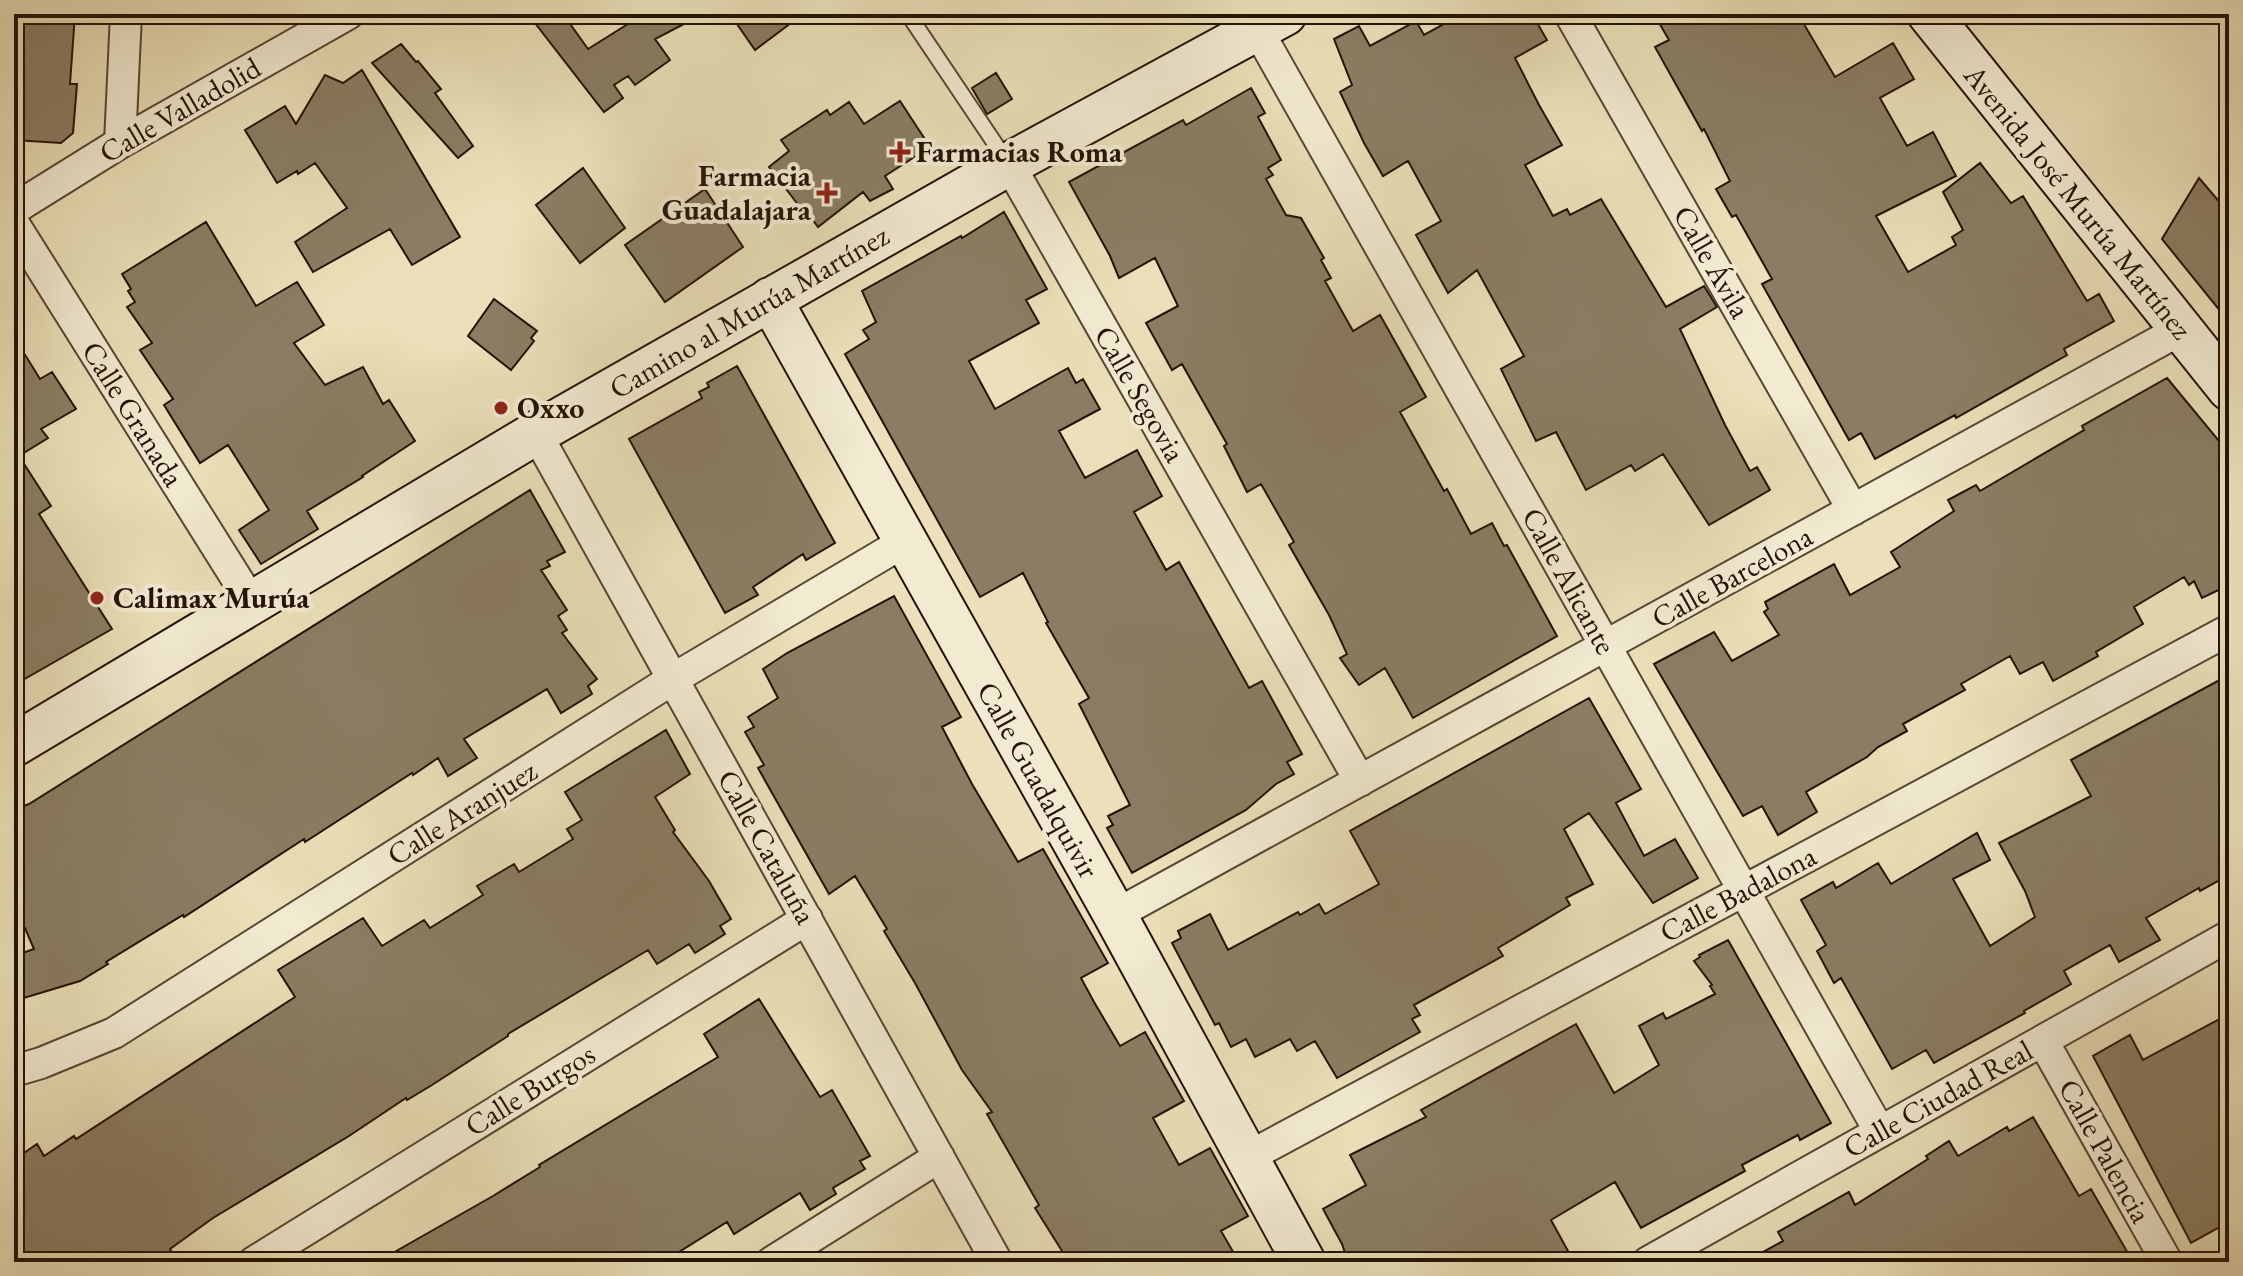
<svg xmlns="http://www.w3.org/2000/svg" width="2243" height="1276" viewBox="0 0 2243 1276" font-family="'EB Garamond',serif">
<rect width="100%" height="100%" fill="#ebe0b9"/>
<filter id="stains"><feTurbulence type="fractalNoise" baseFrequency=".0025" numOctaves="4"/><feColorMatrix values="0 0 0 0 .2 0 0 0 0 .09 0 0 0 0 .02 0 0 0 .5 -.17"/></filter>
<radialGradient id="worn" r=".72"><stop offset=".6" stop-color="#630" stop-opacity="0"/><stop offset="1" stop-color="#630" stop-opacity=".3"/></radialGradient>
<path fill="#8b7d63" stroke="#241206" stroke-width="2" d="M 14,14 L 75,14 L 70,84 L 77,84 L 73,133 L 61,143 L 14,140 Z
M 528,14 L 563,14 L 588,49 L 644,14 L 703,14 L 655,39 L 670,60 L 635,85 L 628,76 L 614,85 L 623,98 L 604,112 Z
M 730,14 L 803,14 L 755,50 Z
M 1462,14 L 1532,14 L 1547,40 L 1515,58 L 1539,105 L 1562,145 L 1525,165 L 1553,216 L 1567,209 L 1570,215 L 1601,199 L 1666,307 L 1704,286 L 1717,307 L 1680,329 L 1725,425 L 1750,471 L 1757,467 L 1770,490 L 1709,525 L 1663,454 L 1635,471 L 1631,465 L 1586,490 L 1556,432 L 1536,441 L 1501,369 L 1524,356 L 1477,270 L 1448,293 L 1416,235 L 1441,221 L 1408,161 L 1383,176 L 1364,143 L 1340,92 L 1352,85 L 1334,39 L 1359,26 L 1370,46 L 1416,21 L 1424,35 Z
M 1654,14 L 1798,14 L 1835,77 L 1893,43 L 1914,79 L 1880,98 L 1907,146 L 1933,132 L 1956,176 L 1876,216 L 1908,272 L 1956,245 L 1952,237 L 1963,230 L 1943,192 L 1980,163 L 2011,203 L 2023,196 L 2087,301 L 2099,294 L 2114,321 L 2064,349 L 2067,355 L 1956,418 L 1955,415 L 1875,459 L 1861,433 L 1849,440 L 1762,284 L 1772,279 L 1736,215 L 1732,217 L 1716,189 L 1730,181 L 1704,129 L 1702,131 L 1655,47 L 1669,40 Z
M 401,44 L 416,62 L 418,61 L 441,89 L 435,93 L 473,146 L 458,158 L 372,63 Z
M 362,70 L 460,237 L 412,265 L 390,229 L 313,272 L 295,242 L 347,208 L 315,163 L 298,174 L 297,171 L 277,183 L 245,130 L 285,106 L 296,124 L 325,75 L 343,83 Z
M 996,73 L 1012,99 L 987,114 L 972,88 Z
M 1251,88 L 1265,113 L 1258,117 L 1281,160 L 1268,168 L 1273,175 L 1266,179 L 1286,215 L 1301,218 L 1324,258 L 1321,260 L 1331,278 L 1325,281 L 1353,331 L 1380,315 L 1426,397 L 1400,412 L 1444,491 L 1447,489 L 1471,534 L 1492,523 L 1504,546 L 1507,545 L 1557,636 L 1413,718 L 1385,668 L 1359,685 L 1340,658 L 1347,654 L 1329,615 L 1289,545 L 1294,542 L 1261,484 L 1247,492 L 1224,446 L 1227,444 L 1182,364 L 1172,370 L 1146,323 L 1178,306 L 1155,258 L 1119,278 L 1110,256 L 1069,182 L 1183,120 L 1186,125 Z
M 900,101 L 930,147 L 885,176 L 893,189 L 870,201 L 863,192 L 818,227 L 812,219 L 810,220 L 769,167 L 789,151 L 781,140 L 827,110 L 830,115 L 849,102 L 864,124 Z
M 583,168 L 625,228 L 580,263 L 536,205 Z
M 2199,178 L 2229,213 L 2229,322 L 2162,239 Z
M 705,189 L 743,247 L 665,302 L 625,245 Z
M 1004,212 L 1047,289 L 1026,300 L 1039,323 L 969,361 L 995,409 L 1068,368 L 1076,383 L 1083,379 L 1100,409 L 1059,431 L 1085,478 L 1137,450 L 1162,496 L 1134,512 L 1166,570 L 1179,562 L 1249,688 L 1262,681 L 1302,754 L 1287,762 L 1294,774 L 1276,784 L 1246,810 L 1132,873 L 1107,828 L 1113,825 L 1108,816 L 1130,805 L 1079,704 L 1089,698 L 1046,623 L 1048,622 L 1023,573 L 980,597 L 845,354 L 869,339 L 863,330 L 876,322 L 862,291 L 961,236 L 962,238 Z
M 206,222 L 256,306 L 297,282 L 324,325 L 294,343 L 325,385 L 363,367 L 383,404 L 389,400 L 415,441 L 362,476 L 363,477 L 307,511 L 318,529 L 261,564 L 239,530 L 269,510 L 228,445 L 200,463 L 164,405 L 173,399 L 140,350 L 152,343 L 127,307 L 135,302 L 128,291 L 131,289 L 122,274 Z
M 494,299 L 537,331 L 531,338 L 534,341 L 511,370 L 468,336 Z
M 14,337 L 40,379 L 52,372 L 76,409 L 41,429 L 48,438 L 19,456 L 51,506 L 39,514 L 112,629 L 14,685 Z
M 737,366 L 835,543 L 806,560 L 803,554 L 753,587 L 758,595 L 725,613 L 629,439 L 702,398 L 699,392 L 709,387 L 707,383 Z
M 2167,378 L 2229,453 L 2229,585 L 2202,598 L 2194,581 L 2189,585 L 2184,577 L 2134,607 L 2143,624 L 2096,652 L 2098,656 L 2053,681 L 2043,662 L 2020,674 L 2010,656 L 1961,684 L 1965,690 L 1903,724 L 1907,731 L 1878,747 L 1867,757 L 1806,792 L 1817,812 L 1778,835 L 1762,806 L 1743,816 L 1654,664 L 1714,632 L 1732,661 L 1779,635 L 1764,612 L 1768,609 L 1765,602 L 1834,564 L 1850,595 L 1900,567 L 1891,552 L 1954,511 L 1948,500 L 1976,485 L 1980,491 L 2084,430 L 2082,426 Z
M 530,490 L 565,552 L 547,561 L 550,566 L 541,570 L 567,610 L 558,616 L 567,630 L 562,633 L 597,679 L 588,686 L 592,694 L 561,713 L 547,689 L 464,739 L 477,758 L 448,776 L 438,758 L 413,775 L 412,773 L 305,842 L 304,839 L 184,917 L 183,915 L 106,962 L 108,964 L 80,981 L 14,1001 L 14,956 L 34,949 L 14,903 L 14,810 L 29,804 Z
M 894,596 L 961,717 L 942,727 L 972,784 L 1018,862 L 1043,849 L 1108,963 L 1081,978 L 1094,1002 L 1120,1046 L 1145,1032 L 1184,1101 L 1153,1118 L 1179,1165 L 1210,1148 L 1248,1216 L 1221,1231 L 1239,1262 L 1069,1262 L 1035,1208 L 1039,1205 L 987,1114 L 992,1112 L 962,1070 L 915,983 L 884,931 L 887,929 L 855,876 L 829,894 L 758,768 L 764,765 L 745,732 L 754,727 L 748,717 L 778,698 L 763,669 L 787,653 Z
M 2229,675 L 2229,875 L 2200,891 L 2199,888 L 2146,918 L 2160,940 L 2119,962 L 2110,945 L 2064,971 L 2071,984 L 2024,1011 L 2025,1013 L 1934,1063 L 1926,1050 L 1892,1069 L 1841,978 L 1834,983 L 1817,951 L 1826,945 L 1801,900 L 1833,882 L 1836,888 L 1878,863 L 1891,884 L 1977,833 L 1990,860 L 1953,879 L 1990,946 L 2035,917 L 2025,891 L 1999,843 L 2091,796 L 2071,760 Z
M 1589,698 L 1641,789 L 1616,803 L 1644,856 L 1675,839 L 1698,878 L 1653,903 L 1589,813 L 1564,829 L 1593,884 L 1566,898 L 1570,905 L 1498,948 L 1503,956 L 1414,1005 L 1420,1015 L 1412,1019 L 1420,1032 L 1337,1078 L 1315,1041 L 1297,1051 L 1290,1039 L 1255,1057 L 1246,1039 L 1231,1047 L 1219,1023 L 1215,1025 L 1172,943 L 1181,938 L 1178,931 L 1210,914 L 1228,950 L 1298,912 L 1300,915 L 1319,904 L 1325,914 L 1379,884 L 1350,831 Z
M 666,730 L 690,774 L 655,797 L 675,830 L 673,832 L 709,881 L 731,919 L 720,926 L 725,934 L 695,953 L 689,944 L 657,964 L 648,950 L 508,1034 L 508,1036 L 432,1085 L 407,1100 L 406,1098 L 349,1136 L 213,1218 L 170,1249 L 178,1262 L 14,1262 L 14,1160 L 37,1144 L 44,1156 L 74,1136 L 76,1139 L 295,997 L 278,970 L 363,918 L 382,946 L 424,920 L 430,928 L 483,895 L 477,886 L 514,864 L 519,872 L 573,839 L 567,829 L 582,820 L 565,792 Z
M 1728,940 L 1831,1123 L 1800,1140 L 1798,1135 L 1742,1165 L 1745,1171 L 1641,1228 L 1615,1182 L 1551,1220 L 1574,1262 L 1348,1262 L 1342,1244 L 1323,1209 L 1366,1185 L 1350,1155 L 1426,1117 L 1421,1110 L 1576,1024 L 1614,1093 L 1659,1065 L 1639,1026 L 1663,1013 L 1666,1019 L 1715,994 L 1710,986 L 1712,985 L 1694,961 L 1700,957 L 1699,955 Z
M 759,999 L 820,1097 L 832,1090 L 870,1156 L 860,1161 L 865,1169 L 833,1188 L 836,1194 L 810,1210 L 800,1193 L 734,1234 L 727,1222 L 663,1262 L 377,1262 L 493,1196 L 540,1167 L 539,1165 L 718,1057 L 704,1034 Z
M 2229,1014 L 2229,1222 L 2191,1243 L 2093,1056 L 2130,1035 L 2143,1060 Z
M 2033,1117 L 2079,1196 L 2091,1189 L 2133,1262 L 1745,1262 L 1783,1241 L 1778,1232 L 1849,1192 L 1855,1205 L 1928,1159 L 1926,1156 L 1949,1141 L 1958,1156 L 2007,1127 L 2009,1131 Z"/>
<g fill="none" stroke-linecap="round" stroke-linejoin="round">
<defs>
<path id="lane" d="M 908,14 L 1006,160"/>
<path id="street" d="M 1570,14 L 1853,510
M 1257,29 L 1880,1132
M 120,143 L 126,14
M 1009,164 L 1360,781
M 14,209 L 120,143 L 348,14
M 14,224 L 252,603
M 536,433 L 997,1262
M 1115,915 L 2180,330
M 2043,1041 L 2167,1262
M 14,1071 L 41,1063 L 114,1033 L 673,679 L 904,542
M 1246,1158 L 2229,630
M 254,1262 L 807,919
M 772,1262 L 939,1157
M 1648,1262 L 2229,936"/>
<path id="secondary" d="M 1929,14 L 2229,389
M 770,299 L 1115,915 L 1304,1262
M 14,745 L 536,433 L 1009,164 L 1285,14"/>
</defs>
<use href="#lane" stroke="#564633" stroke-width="18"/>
<use href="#street" stroke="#564633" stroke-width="34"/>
<use href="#secondary" stroke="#241206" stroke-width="46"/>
<use href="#lane" stroke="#f2ebd2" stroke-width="14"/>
<use href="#street" stroke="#f2ebd2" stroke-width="30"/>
<use href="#secondary" stroke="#f2ebd2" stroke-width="42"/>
</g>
<g fill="#8f2418" stroke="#f2ebd2" stroke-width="3">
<path d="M896 140h8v8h8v8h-8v8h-8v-8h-8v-8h8z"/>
<path d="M823 181h8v8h8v8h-8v8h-8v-8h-8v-8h8z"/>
<circle cx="501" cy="408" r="8"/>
<circle cx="97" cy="598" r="8"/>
</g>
<g text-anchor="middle" stroke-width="8" stroke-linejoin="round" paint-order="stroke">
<g font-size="30" fill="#241206" stroke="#f2ebd2">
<text transform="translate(180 110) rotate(-30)" y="10">Calle Valladolid</text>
<text transform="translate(2078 202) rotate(51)" y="10">Avenida José Murúa Martínez</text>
<text transform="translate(1712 262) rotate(60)" y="10">Calle Ávila</text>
<text transform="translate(749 312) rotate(-30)" y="10">Camino al Murúa Martínez</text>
<text transform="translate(1140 394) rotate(60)" y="10">Calle Segovia</text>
<text transform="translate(133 414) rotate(58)" y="10">Calle Granada</text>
<text transform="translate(1732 577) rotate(-29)" y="10">Calle Barcelona</text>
<text transform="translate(1569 581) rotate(61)" y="10">Calle Alicante</text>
<text transform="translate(1038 780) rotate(61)" y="10">Calle Guadalquivir</text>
<text transform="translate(462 813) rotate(-32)" y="10">Calle Aranjuez</text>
<text transform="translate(767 847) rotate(61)" y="10">Calle Cataluña</text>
<text transform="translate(1738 894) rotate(-28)" y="10">Calle Badalona</text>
<text transform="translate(530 1090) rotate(-32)" y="10">Calle Burgos</text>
<text transform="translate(1938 1099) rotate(-29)" y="10">Calle Ciudad Real</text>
<text transform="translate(2105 1151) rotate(61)" y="10">Calle Palencia</text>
</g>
<g font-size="30" font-weight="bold" fill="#241206" stroke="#f2ebd2" text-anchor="start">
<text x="916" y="162">Farmacias Roma</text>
<text x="811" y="186" text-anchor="end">Farmacia<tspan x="811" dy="34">Guadalajara</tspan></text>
<text x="517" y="418">Oxxo</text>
<text x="113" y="608">Calimax Murúa</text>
</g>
</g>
<rect width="2243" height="1276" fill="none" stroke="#ebe0b9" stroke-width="48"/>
<rect x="16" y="16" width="2211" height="1244" fill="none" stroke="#241206" stroke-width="4"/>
<rect x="24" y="24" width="2195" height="1228" fill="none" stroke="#241206" stroke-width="2"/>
<rect width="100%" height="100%" filter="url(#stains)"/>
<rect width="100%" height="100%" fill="url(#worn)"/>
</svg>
